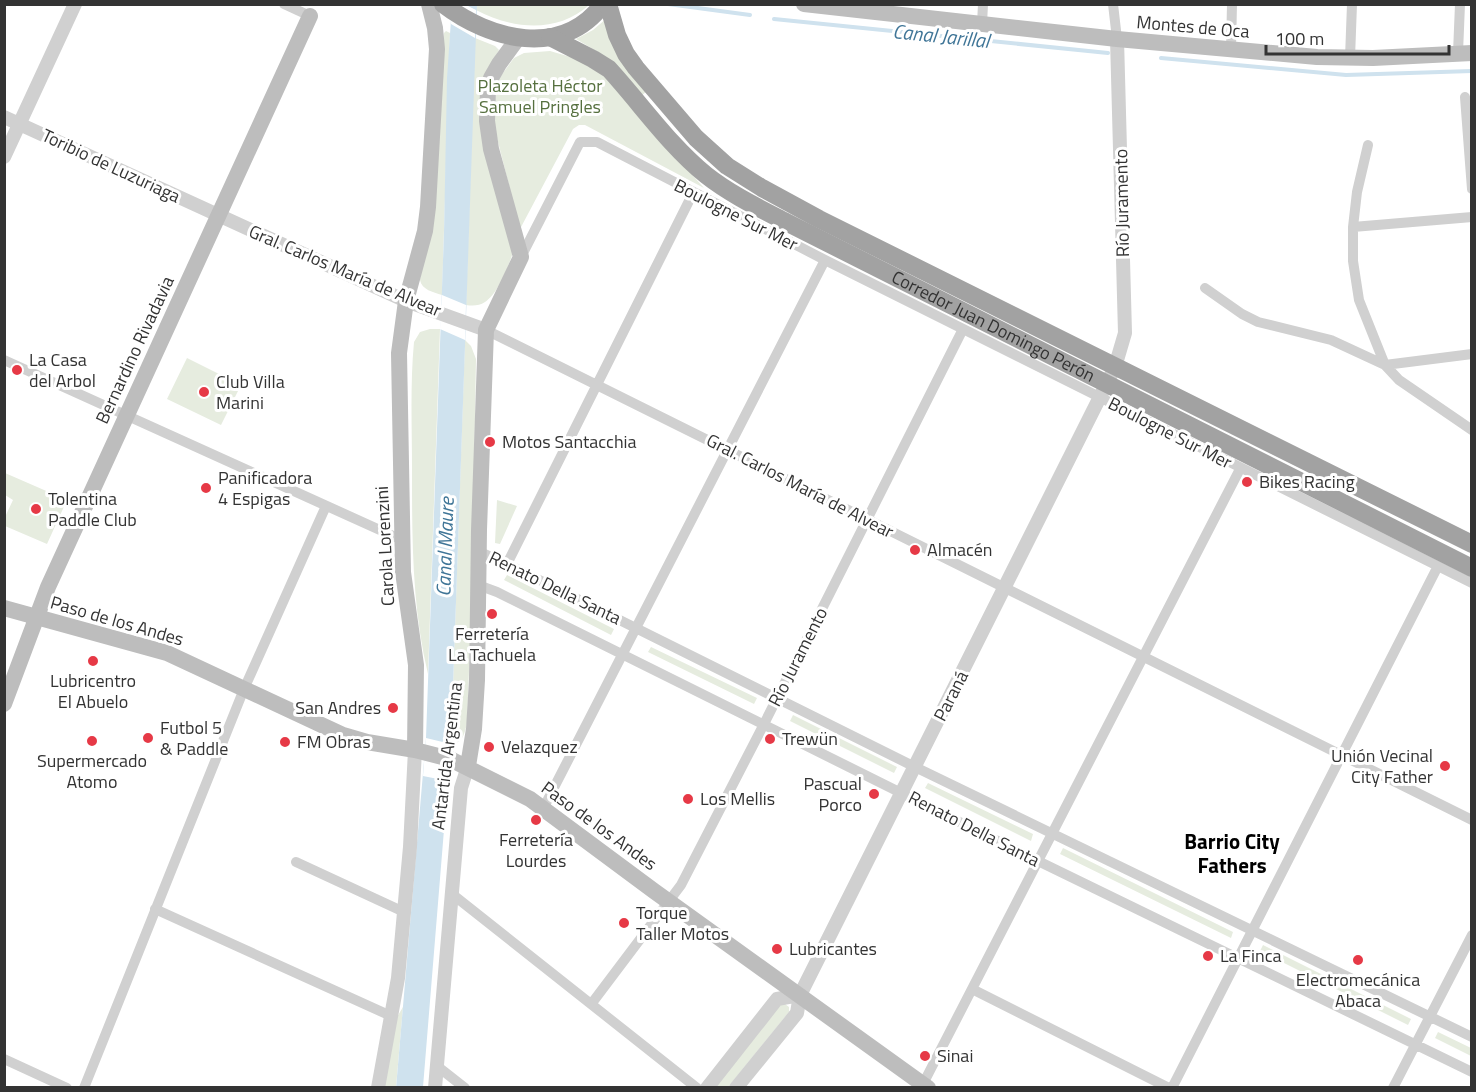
<svg xmlns="http://www.w3.org/2000/svg" width="1476" height="1092" viewBox="0 0 1476 1092" font-family="'Titillium Web',sans-serif">
<rect width="100%" height="100%" fill="#fff"/>
<path fill="#e6ecdf" d="M 477,5 L 589,5 C 557,34 512,29 476,10 Z
M 607,18 L 646,92 L 641,96 L 598,52 L 576,39 L 593,30 Z
M 446,31 L 450,33 L 442,295 C 433,292 422,290 420,280 L 444,33 Z
M 475,38 L 495,46 L 499,50 L 486,73 L 513,252 C 509,266 497,295 485,302 C 479,306 473,306 466,305 Z
M 550,51 L 574,58 L 603,74 L 704,188 L 585,125 L 579,125 L 573,129 L 520,229 L 493,122 L 497,81 L 514,58 L 524,53 Z
M 430,329 L 440,329 L 428,674 C 412,607 412,539 412,470 C 412,428 410,384 414,342 L 420,332 Z
M 465,340 L 471,346 L 476,359 L 472,592 L 467,723 C 465,732 463,744 451,744 Z
M 187,358 L 241,385 L 221,425 L 167,399 Z
M 5,473 L 67,500 L 47,544 L 5,526 L 5,517 L 13,500 L 5,495 Z
M 497,500 L 517,506 L 500,544 L 495,543 Z
M 507,575 L 614,629 L 611,635 L 504,580 Z
M 651,647 L 757,698 L 754,704 L 648,652 Z
M 793,715 L 897,767 L 894,773 L 790,721 Z
M 928,783 L 1033,834 L 1031,841 L 925,788 Z
M 1063,848 L 1233,932 L 1231,938 L 1060,854 Z
M 1263,945 L 1411,1019 L 1408,1025 L 1260,951 Z
M 785,1004 L 789,1007 L 789,1012 L 728,1087 L 715,1088 L 780,1005 Z
M 403,1007 L 396,1087 L 384,1088 L 397,1017 Z
M 1438,1032 L 1471,1048 L 1471,1056 L 1435,1038 Z"/>
<path fill="#cfe2ee" d="M 452,5 L 477,5 L 451,744 L 423,1087 L 396,1088 L 426,738 L 444,232 L 447,78 Z"/>
<path fill="#fff" d="M 452,5 L 466,5 L 476,10 L 475,38 L 451,24 Z
M 442,295 L 466,305 L 465,340 L 440,329 Z
M 426,738 L 451,744 L 448,781 L 423,776 Z"/>
<g fill="none" stroke-linecap="round" stroke-linejoin="round">
<path stroke="#cfe2ee" stroke-width="4" d="M 668,4 L 750,15
M 774,19 L 1108,53
M 1161,58 L 1346,75 L 1472,71"/>
<path stroke="#d0d0d0" stroke-width="10" d="M 284,4 L 310,16
M 1113,4 L 1117,39
M 982,24 L 983,4
M 1231,49 L 1232,4
M 1458,53 L 1460,4
M 1350,58 L 1352,4
M 1465,97 L 1472,189
M 1368,145 L 1357,192 L 1353,227 L 1353,261 L 1359,300 L 1385,365 L 1399,380 L 1472,430
M 1353,227 L 1472,217
M 521,257 L 580,142 L 597,142 L 825,260 L 1472,583
M 1205,288 L 1242,314 L 1258,322 L 1331,340 L 1385,365 L 1472,354
M 486,330 L 1472,820
M 4,360 L 402,540
M 478,551 L 507,564 L 915,767 L 1472,1037
M 507,564 L 693,193
M 478,585 L 497,592 L 1038,861 L 1472,1072
M 544,807 L 825,260
M 296,862 L 404,912
M 452,894 L 697,1088
M 155,909 L 391,1016
M 972,989 L 1169,1088
M 592,1003 L 681,885 L 764,724 L 963,329
M 4,1059 L 67,1088
M 437,1066 L 465,1088
M 923,1084 L 1240,469
M 84,1088 L 244,689 L 326,506
M 1172,1088 L 1438,566
M 1393,1088 L 1472,935"/>
<path stroke="#d0d0d0" stroke-width="14" d="M 4,117 L 406,301 L 486,330
M 4,157 L 75,4
M 378,1088 L 398,978 L 410,847 L 415,750
M 435,1088 L 461,788 L 468,766
M 707,1088 L 777,999 L 800,995
M 736,1088 L 797,1013 L 800,995 L 1115,367 L 1125,333 L 1117,39"/>
<path stroke="#bdbdbd" stroke-width="16" d="M 804,4 L 1117,39 L 1317,57 L 1373,58 L 1472,53
M 4,608 L 167,653 L 343,735 L 367,742 L 415,750 L 450,759 L 530,799 L 654,891 L 928,1088
M 4,704 L 48,587 L 310,16
M 415,750 L 416,665 L 403,572 L 399,353 L 406,301 L 425,231 L 428,207 L 437,49 L 435,28 L 429,4
M 468,766 L 474,729 L 477,680 L 479,530 L 486,330 L 521,257 L 491,149 L 487,121 L 488,89 L 491,78 L 499,64 L 518,38"/>
<g stroke="#a2a2a2" stroke-width="18">
<path d="M 443,4 C 490,40 562,59 603,4"/>
<path d="M 608,4 L 617,35 L 626,54 L 636,68 L 696,138 L 727,166 L 762,188 L 819,219 L 1472,544"/>
<path id="s1" d="M 550,37 L 593,59 L 609,69 C 641,104 669,145 706,175 C 730,194 759,208 786,222 L 1472,568"/>
</g>
</g>
<g fill="#e63946" stroke="#fff" stroke-width="2">
<circle cx="17" cy="370" r="6"/>
<circle cx="204" cy="392" r="6"/>
<circle cx="490" cy="442" r="6"/>
<circle cx="1247" cy="482" r="6"/>
<circle cx="206" cy="488" r="6"/>
<circle cx="36" cy="509" r="6"/>
<circle cx="915" cy="550" r="6"/>
<circle cx="492" cy="614" r="6"/>
<circle cx="93" cy="661" r="6"/>
<circle cx="393" cy="708" r="6"/>
<circle cx="148" cy="738" r="6"/>
<circle cx="770" cy="739" r="6"/>
<circle cx="92" cy="741" r="6"/>
<circle cx="285" cy="742" r="6"/>
<circle cx="489" cy="747" r="6"/>
<circle cx="1445" cy="766" r="6"/>
<circle cx="874" cy="794" r="6"/>
<circle cx="688" cy="799" r="6"/>
<circle cx="536" cy="820" r="6"/>
<circle cx="624" cy="923" r="6"/>
<circle cx="777" cy="949" r="6"/>
<circle cx="1208" cy="956" r="6"/>
<circle cx="1358" cy="960" r="6"/>
<circle cx="925" cy="1056" r="6"/>
</g>
<g text-anchor="middle" stroke-width="6" stroke-linejoin="round" paint-order="stroke">
<g font-size="18" fill="#333" stroke="#fff">
<text transform="translate(1193 27) rotate(5)" y="6">Montes de Oca</text>
<text transform="translate(111 166) rotate(25)" y="6">Toribio de Luzuriaga</text>
<text transform="translate(1122 203) rotate(-91)" y="6">Río Juramento</text>
<text transform="translate(736 215) rotate(27)" y="6">Boulogne Sur Mer</text>
<text transform="translate(345 271) rotate(23)" y="6">Gral. Carlos María de Alvear</text>
<text dy="6" stroke="none"><textPath href="#s1" startOffset="536">Corredor Juan Domingo Perón</textPath></text>
<text transform="translate(135 350) rotate(-65)" y="6">Bernardino Rivadavia</text>
<text transform="translate(1170 433) rotate(27)" y="6">Boulogne Sur Mer</text>
<text transform="translate(800 486) rotate(27)" y="6">Gral. Carlos María de Alvear</text>
<text transform="translate(385 546) rotate(-93)" y="6">Carola Lorenzini</text>
<text transform="translate(555 588) rotate(26)" y="6">Renato Della Santa</text>
<text transform="translate(117 621) rotate(16)" y="6">Paso de los Andes</text>
<text transform="translate(798 657) rotate(-63)" y="6">Río Juramento</text>
<text transform="translate(951 696) rotate(-63)" y="6">Paraná</text>
<text transform="translate(447 756) rotate(-83)" y="6">Antartida Argentina</text>
<text transform="translate(599 826) rotate(36)" y="6">Paso de los Andes</text>
<text transform="translate(974 829) rotate(27)" y="6">Renato Della Santa</text>
</g>
<g font-size="18" fill="#56703f" stroke="#fff">
<text x="540" y="92">Plazoleta Héctor<tspan x="540" dy="21">Samuel Pringles</tspan></text>
</g>
<g font-size="18" fill="#333" stroke="#fff" text-anchor="start">
<text x="29" y="366">La Casa<tspan x="29" dy="21">del Arbol</tspan></text>
<text x="216" y="388">Club Villa<tspan x="216" dy="21">Marini</tspan></text>
<text x="502" y="448">Motos Santacchia</text>
<text x="218" y="484">Panificadora<tspan x="218" dy="21">4 Espigas</tspan></text>
<text x="1259" y="488">Bikes Racing</text>
<text x="48" y="505">Tolentina<tspan x="48" dy="21">Paddle Club</tspan></text>
<text x="927" y="556">Almacén</text>
<text x="492" y="640" text-anchor="middle">Ferretería<tspan x="492" dy="21">La Tachuela</tspan></text>
<text x="93" y="687" text-anchor="middle">Lubricentro<tspan x="93" dy="21">El Abuelo</tspan></text>
<text x="381" y="714" text-anchor="end">San Andres</text>
<text x="160" y="734">Futbol 5<tspan x="160" dy="21">&amp; Paddle</tspan></text>
<text x="782" y="745">Trewün</text>
<text x="297" y="748">FM Obras</text>
<text x="501" y="753">Velazquez</text>
<text x="1433" y="762" text-anchor="end">Unión Vecinal<tspan x="1433" dy="21">City Father</tspan></text>
<text x="92" y="767" text-anchor="middle">Supermercado<tspan x="92" dy="21">Atomo</tspan></text>
<text x="862" y="790" text-anchor="end">Pascual<tspan x="862" dy="21">Porco</tspan></text>
<text x="700" y="805">Los Mellis</text>
<text x="536" y="846" text-anchor="middle">Ferretería<tspan x="536" dy="21">Lourdes</tspan></text>
<text x="636" y="919">Torque<tspan x="636" dy="21">Taller Motos</tspan></text>
<text x="789" y="955">Lubricantes</text>
<text x="1220" y="962">La Finca</text>
<text x="1358" y="986" text-anchor="middle">Electromecánica<tspan x="1358" dy="21">Abaca</tspan></text>
<text x="937" y="1062">Sinai</text>
</g>
<g font-size="20" font-style="italic" fill="#3f7597" stroke="#fff">
<text transform="translate(941 36) rotate(6)" y="7">Canal Jarillal</text>
<text transform="translate(445 547) rotate(-88)" y="7">Canal Maure</text>
</g>
<g font-size="21" font-weight="bold" fill="#000" stroke="#fff">
<text x="1232" y="849">Barrio City<tspan x="1232" dy="24">Fathers</tspan></text>
</g>
</g>
<rect width="1476" height="1092" fill="none" stroke="#333333" stroke-width="12"/>
<path d="M1266 45v9h183v-9" fill="none" stroke="#333333" stroke-width="3"/>
<text x="1275" y="45" font-size="18" fill="#333333" stroke="#ffffff" stroke-width="4.5" paint-order="stroke">100 m</text>
</svg>
